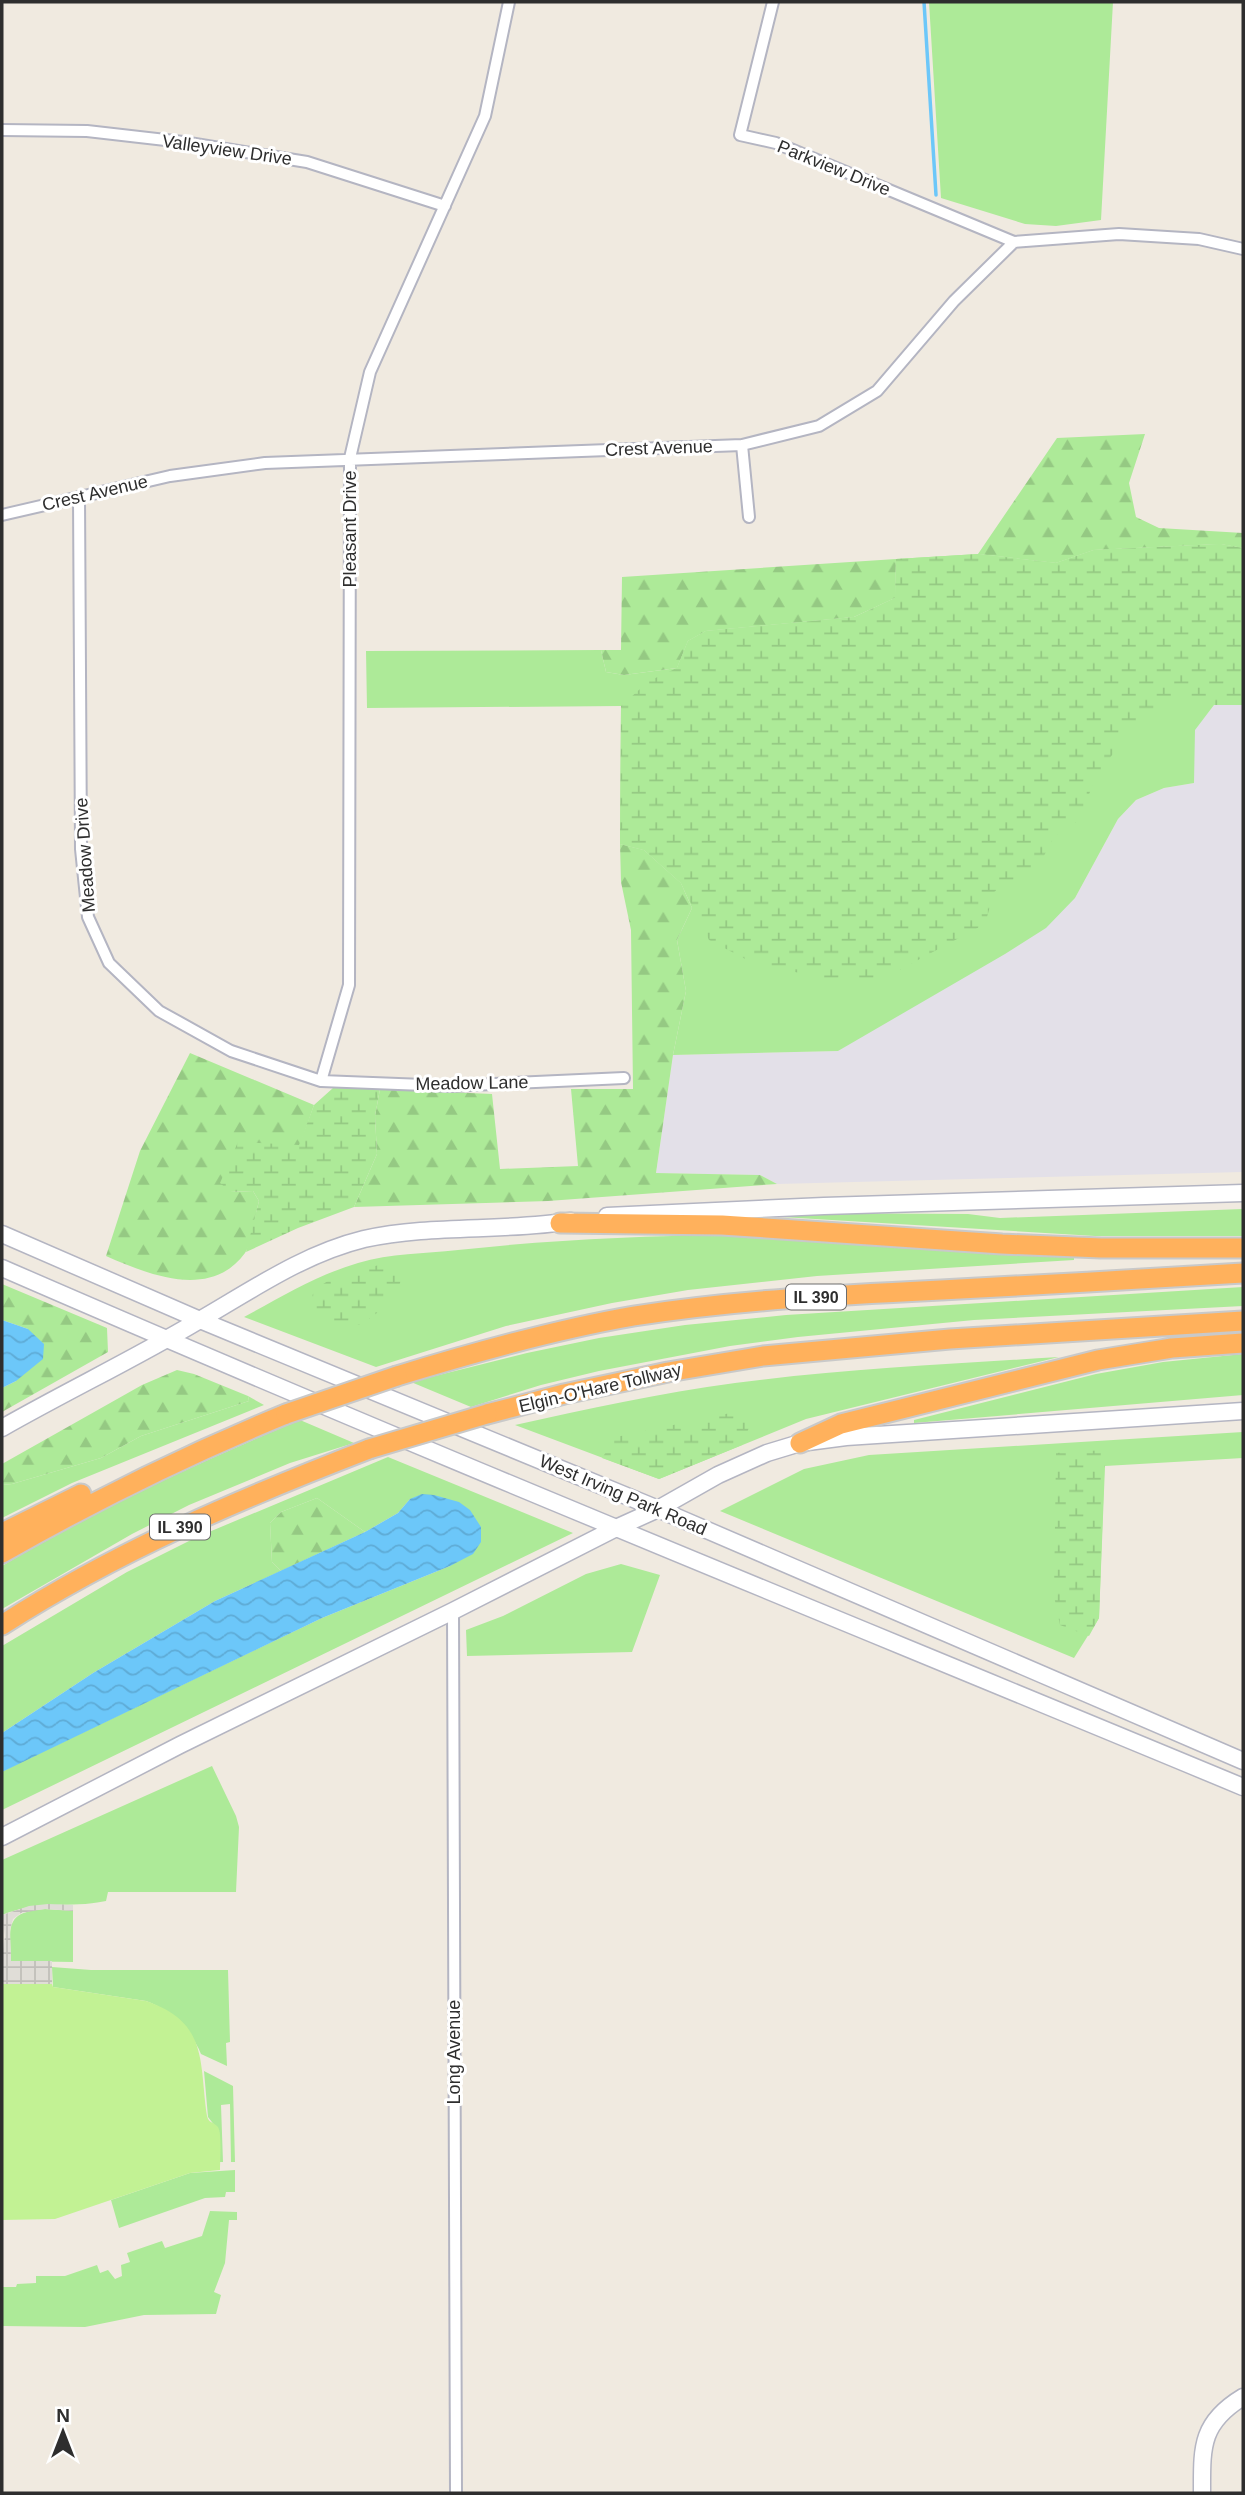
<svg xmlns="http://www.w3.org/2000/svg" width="1245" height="2495" viewBox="0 0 1245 2495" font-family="Arial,sans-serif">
<defs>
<pattern id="forest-firs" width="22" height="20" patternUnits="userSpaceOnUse" patternTransform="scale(1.75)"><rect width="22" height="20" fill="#adea98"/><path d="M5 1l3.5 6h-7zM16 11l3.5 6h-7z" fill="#95c983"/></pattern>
<pattern id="wetland-marsh" width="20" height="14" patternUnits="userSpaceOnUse" patternTransform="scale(1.75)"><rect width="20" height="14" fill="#adea98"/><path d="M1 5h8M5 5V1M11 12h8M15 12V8" fill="none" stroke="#95c983"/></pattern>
<pattern id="plaza-grid" width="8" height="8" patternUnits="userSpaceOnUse" patternTransform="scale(1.75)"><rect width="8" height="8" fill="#e0ddd7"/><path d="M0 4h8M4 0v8" fill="none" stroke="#c0beb9"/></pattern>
<pattern id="water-waves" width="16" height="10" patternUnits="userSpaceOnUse" patternTransform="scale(1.75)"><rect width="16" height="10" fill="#6cc7f9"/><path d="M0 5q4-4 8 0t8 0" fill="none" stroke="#5eabd6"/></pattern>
</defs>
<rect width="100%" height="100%" fill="#f0eae0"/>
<path fill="#e3e0e8" d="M 1214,705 L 1243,705 L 1243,1172 L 777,1184 L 760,1175 L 656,1173 L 673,1055 L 838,1051 L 1075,898 L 1118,819 L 1136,800 L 1164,788 L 1194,783 L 1194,730 Z"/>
<path fill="#adea98" d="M 929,2 L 1113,2 L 1101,220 L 1056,226 L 1025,224 L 941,198 Z
M 1220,544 L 1243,548 L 1243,705 L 1214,705 L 1195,730 L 1194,783 L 1164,788 L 1136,800 L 1118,819 L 1075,898 L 1046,928 L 1005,954 L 838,1051 L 673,1055 L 686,991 L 677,940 L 692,908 L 681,883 L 644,850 L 620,844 L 621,706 L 367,708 L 366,651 L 601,650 L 606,672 L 624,675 L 677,668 L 688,641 L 706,631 L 855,617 L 895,598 L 896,559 L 978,554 L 1056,563 L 1094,550 Z
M 1243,1209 L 1243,1236 L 1095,1236 L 782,1217 L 781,1213 L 968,1214 L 1000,1218 Z
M 728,1235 L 1074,1257 L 1074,1260 L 817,1276 L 688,1290 L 612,1303 L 506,1326 L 376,1367 L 244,1317 C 281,1297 317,1275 358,1263 C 391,1253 424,1254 458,1250 C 550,1240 636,1236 728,1235 Z
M 1243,1287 L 1243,1306 L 974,1320 L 798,1337 L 730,1346 L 599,1371 L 541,1385 L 471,1407 L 411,1382 L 527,1353 L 599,1338 L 685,1325 L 786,1315 Z
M 1243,1354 L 1243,1395 L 914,1423 L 914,1420 L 1096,1374 L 1163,1362 Z
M 1059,1357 L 806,1419 L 659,1479 L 515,1425 C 588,1409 660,1393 735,1383 C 842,1369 951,1364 1059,1357 Z
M 248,1396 L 264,1405 L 72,1483 L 2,1518 L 2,1485 L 12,1484 L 101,1458 L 141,1436 L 249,1401 Z
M 300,1420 L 354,1443 L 290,1463 L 189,1505 L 132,1534 L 2,1609 L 2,1566 C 98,1509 197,1463 300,1420 Z
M 1243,1432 L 1243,1458 L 1105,1466 L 1099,1618 L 1074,1658 L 720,1511 L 804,1469 L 869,1455 Z
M 388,1457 L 573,1533 L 2,1810 L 2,1772 L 15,1765 L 322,1618 L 450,1566 L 481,1528 L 410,1499 L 398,1513 L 365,1532 L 317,1498 L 281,1512 L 270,1523 L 272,1562 L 281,1571 L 215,1601 L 93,1673 L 2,1733 L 2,1646 L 127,1572 L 197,1537 Z
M 621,1564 L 660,1575 L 632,1652 L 467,1656 L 466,1630 L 503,1616 L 586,1574 Z
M 212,1766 L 236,1816 L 239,1827 L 236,1892 L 108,1892 L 106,1901 C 67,1909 41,1899 2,1915 L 2,1860 Z
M 45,1909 L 73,1911 L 73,1962 L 11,1961 C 10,1927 4,1912 45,1909 Z
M 52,1967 L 91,1970 L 228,1970 L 230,2042 L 226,2043 L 227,2066 L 201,2054 C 193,2033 168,2008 146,2001 L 53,1987 Z
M 204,2071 L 233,2086 L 235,2162 L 231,2162 L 230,2104 L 221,2105 L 223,2162 L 220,2162 L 219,2131 L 208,2117 Z
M 235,2170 L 235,2192 L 226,2192 L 225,2197 L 205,2198 L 119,2228 L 111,2200 L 190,2173 Z
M 210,2211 L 237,2212 L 237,2220 L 229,2220 L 225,2263 L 214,2292 L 221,2295 L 216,2314 L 144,2315 L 85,2327 L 2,2326 L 2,2287 L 16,2287 L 17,2284 L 36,2283 L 36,2276 L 65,2276 L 97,2265 L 100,2273 L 108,2270 L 115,2279 L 122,2276 L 121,2265 L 130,2262 L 127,2253 L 162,2241 L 165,2248 L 202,2236 Z"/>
<path fill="url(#forest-firs)" d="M 1145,434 L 1129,483 L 1136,517 L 1159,528 L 1243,533 L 1243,548 L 1220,544 L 1094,550 L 1056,563 L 978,554 L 1057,438 Z
M 896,559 L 895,598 L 854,617 L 706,631 L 688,641 L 677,668 L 624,675 L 606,672 L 601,650 L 621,650 L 622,577 Z
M 620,844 L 644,850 L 681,883 L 692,908 L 677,940 L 686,991 L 673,1055 L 656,1173 L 760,1175 L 777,1184 L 548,1201 L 354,1207 L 377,1154 L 375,1116 L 380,1089 L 492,1094 L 500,1169 L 578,1166 L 571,1089 L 633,1089 L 631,930 L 621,882 Z
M 190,1053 L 314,1105 L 300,1145 L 230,1192 L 253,1191 L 259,1201 C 255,1215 252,1243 245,1253 C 211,1300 149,1275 106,1256 L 140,1151 Z
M 2,1284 L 107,1328 L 108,1352 L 2,1412 L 2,1388 L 16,1381 L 28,1329 L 2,1320 Z
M 177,1370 L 194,1374 L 248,1396 L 249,1401 L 141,1436 L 101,1458 L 12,1484 L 2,1485 L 2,1464 L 142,1385 Z
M 317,1498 L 365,1532 L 281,1571 L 272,1562 L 270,1523 L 281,1512 Z"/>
<path fill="url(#wetland-marsh)" d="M 1220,544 L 1243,548 L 1243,705 L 1214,705 L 1183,694 L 1159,705 L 1134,724 L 1095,779 L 1079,820 L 1054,837 L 1038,867 L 994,892 L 985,924 L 877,982 L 826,979 L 751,962 L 709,940 L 681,883 L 644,850 L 620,844 L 621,706 L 649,681 L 677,668 L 688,641 L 706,631 L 854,617 L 895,598 L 896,559 L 978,554 L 1056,563 L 1094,550 Z
M 333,1088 L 380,1089 L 375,1116 L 377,1154 L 354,1207 L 298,1228 L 246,1252 L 259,1201 L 253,1191 L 230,1192 L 220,1183 L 238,1142 L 299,1145 L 314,1105 Z
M 392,1262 L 402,1267 C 404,1294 380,1312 360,1325 L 331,1321 L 310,1304 L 314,1290 L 337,1275 Z
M 735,1412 L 752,1420 L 742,1445 L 659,1479 L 602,1458 L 616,1437 Z
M 1105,1450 L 1099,1618 L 1089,1636 L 1060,1625 L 1054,1596 L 1056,1453 Z"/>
<path fill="#c2f294" d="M 2,1984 L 52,1984 L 53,1987 L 146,2001 C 209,2022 199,2063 207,2116 C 209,2124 213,2121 218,2127 C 222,2133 220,2162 220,2170 L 190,2173 L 55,2219 L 2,2220 Z"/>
<path fill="url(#plaza-grid)" d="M 48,1904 L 73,1905 L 73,1911 L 45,1909 L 21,1913 L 13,1919 L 10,1930 L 11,1961 L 52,1961 L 52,1984 L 2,1984 L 2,1957 L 5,1936 L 2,1915 L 29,1906 Z"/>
<path fill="url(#water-waves)" d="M 2,1320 L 28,1329 L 44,1344 L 43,1359 L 16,1381 L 2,1388 Z
M 422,1494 L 434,1495 L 459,1502 L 470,1510 L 481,1527 L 481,1542 L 473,1554 L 450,1566 L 322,1618 L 2,1772 L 2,1733 L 93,1673 L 215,1601 L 365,1532 L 398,1513 L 410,1499 Z"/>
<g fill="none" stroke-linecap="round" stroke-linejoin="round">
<path stroke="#6cc7f9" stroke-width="3.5" d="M 924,2 L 936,195"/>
<defs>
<path id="street" d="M 773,2 L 740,135 L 776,143 L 1014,242
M 2,130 L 87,131 L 183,142 L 307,162 L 445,206
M 742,445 L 749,517
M 79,497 L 81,849 L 88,917 L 109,963 L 159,1011 L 231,1051 L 321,1081 L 450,1086 L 624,1078
M 2,515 L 170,476 L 265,463 L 742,445 L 819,426 L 877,391 L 954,301 L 1014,242 L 1119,234 L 1199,239 L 1243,249
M 321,1081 L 349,985 L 350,458 L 370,372 L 485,116 L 509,2
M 453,1611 L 456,2493"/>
<path id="secondary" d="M 607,1216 L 824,1206 L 1243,1193
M 2,1234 L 200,1320 L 658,1509 L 1243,1761
M 2,1268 C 413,1447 829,1615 1243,1787
M 2,1428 C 67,1391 134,1359 198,1321 C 252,1290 303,1254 364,1239 C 432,1224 503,1232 571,1221
M 2,1837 L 180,1745 L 453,1611 L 616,1528 L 658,1509 L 718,1475 L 767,1453 L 800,1443 L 846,1437 L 1243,1411
M 1202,2493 C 1202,2448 1200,2423 1243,2397"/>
<path id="highway" d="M 560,1223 L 722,1225 L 1002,1244 L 1101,1248 L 1243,1248
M 397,1376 C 475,1352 553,1330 634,1316 C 735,1300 838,1295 941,1290 C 1042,1285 1142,1279 1243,1273
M 487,1414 L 564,1394 L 668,1372 L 763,1356 L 950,1339 L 1243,1321
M 800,1443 L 841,1424 L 1098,1360 L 1172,1348 L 1243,1343
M 2,1533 L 81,1494
M 2,1553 C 95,1500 186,1455 286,1414
M 2,1625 C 117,1551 242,1498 369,1449"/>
</defs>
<use href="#street" stroke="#b4b5c2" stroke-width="14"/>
<use href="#secondary" stroke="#b4b5c2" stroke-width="19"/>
<use href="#highway" stroke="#c9c9c9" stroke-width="23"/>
<use href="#street" stroke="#fff" stroke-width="10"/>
<use href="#secondary" stroke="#fff" stroke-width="16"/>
<use href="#highway" stroke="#ffb15c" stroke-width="19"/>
<defs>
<path id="highway-bridge" d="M 286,1414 L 397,1376
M 369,1449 L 487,1414"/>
</defs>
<use href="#highway-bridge" stroke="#c9c9c9" stroke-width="23" stroke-linecap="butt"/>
<use href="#highway-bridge" stroke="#ffb15c" stroke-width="19"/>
</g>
<g text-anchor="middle" stroke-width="6" stroke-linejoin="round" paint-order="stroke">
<g fill="#fff" stroke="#6d6d6d" stroke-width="2">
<rect x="786" y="1284.5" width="60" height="25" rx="5"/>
<rect x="150" y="1514.5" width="60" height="25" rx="5"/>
</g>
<g font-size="16" font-weight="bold" fill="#2e2e2e">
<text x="816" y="1303">IL 390</text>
<text x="180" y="1533">IL 390</text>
</g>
<g font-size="18" fill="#2e2e2e" stroke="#fff">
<text transform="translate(227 150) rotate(8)" y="6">Valleyview Drive</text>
<text transform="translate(834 168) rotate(22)" y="6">Parkview Drive</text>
<text transform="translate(659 448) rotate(-2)" y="6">Crest Avenue</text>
<text transform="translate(95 493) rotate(-13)" y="6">Crest Avenue</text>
<text transform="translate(350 529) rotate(-90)" y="6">Pleasant Drive</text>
<text transform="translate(85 855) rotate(-94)" y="6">Meadow Drive</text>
<text transform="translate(472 1083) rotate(-1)" y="6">Meadow Lane</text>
<text transform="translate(600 1388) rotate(-13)" y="6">Elgin-O'Hare Tollway</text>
<text transform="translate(623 1495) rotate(23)" y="6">West Irving Park Road</text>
<text transform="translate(454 2052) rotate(-90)" y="6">Long Avenue</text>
</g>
</g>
<rect width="1245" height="2495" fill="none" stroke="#2e2e2e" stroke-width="7"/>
<g transform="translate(63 2432)" stroke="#ffffff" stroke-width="5" paint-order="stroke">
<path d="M0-5L12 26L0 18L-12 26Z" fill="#2e2e2e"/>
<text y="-10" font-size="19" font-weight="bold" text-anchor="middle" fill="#2e2e2e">N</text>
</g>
</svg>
